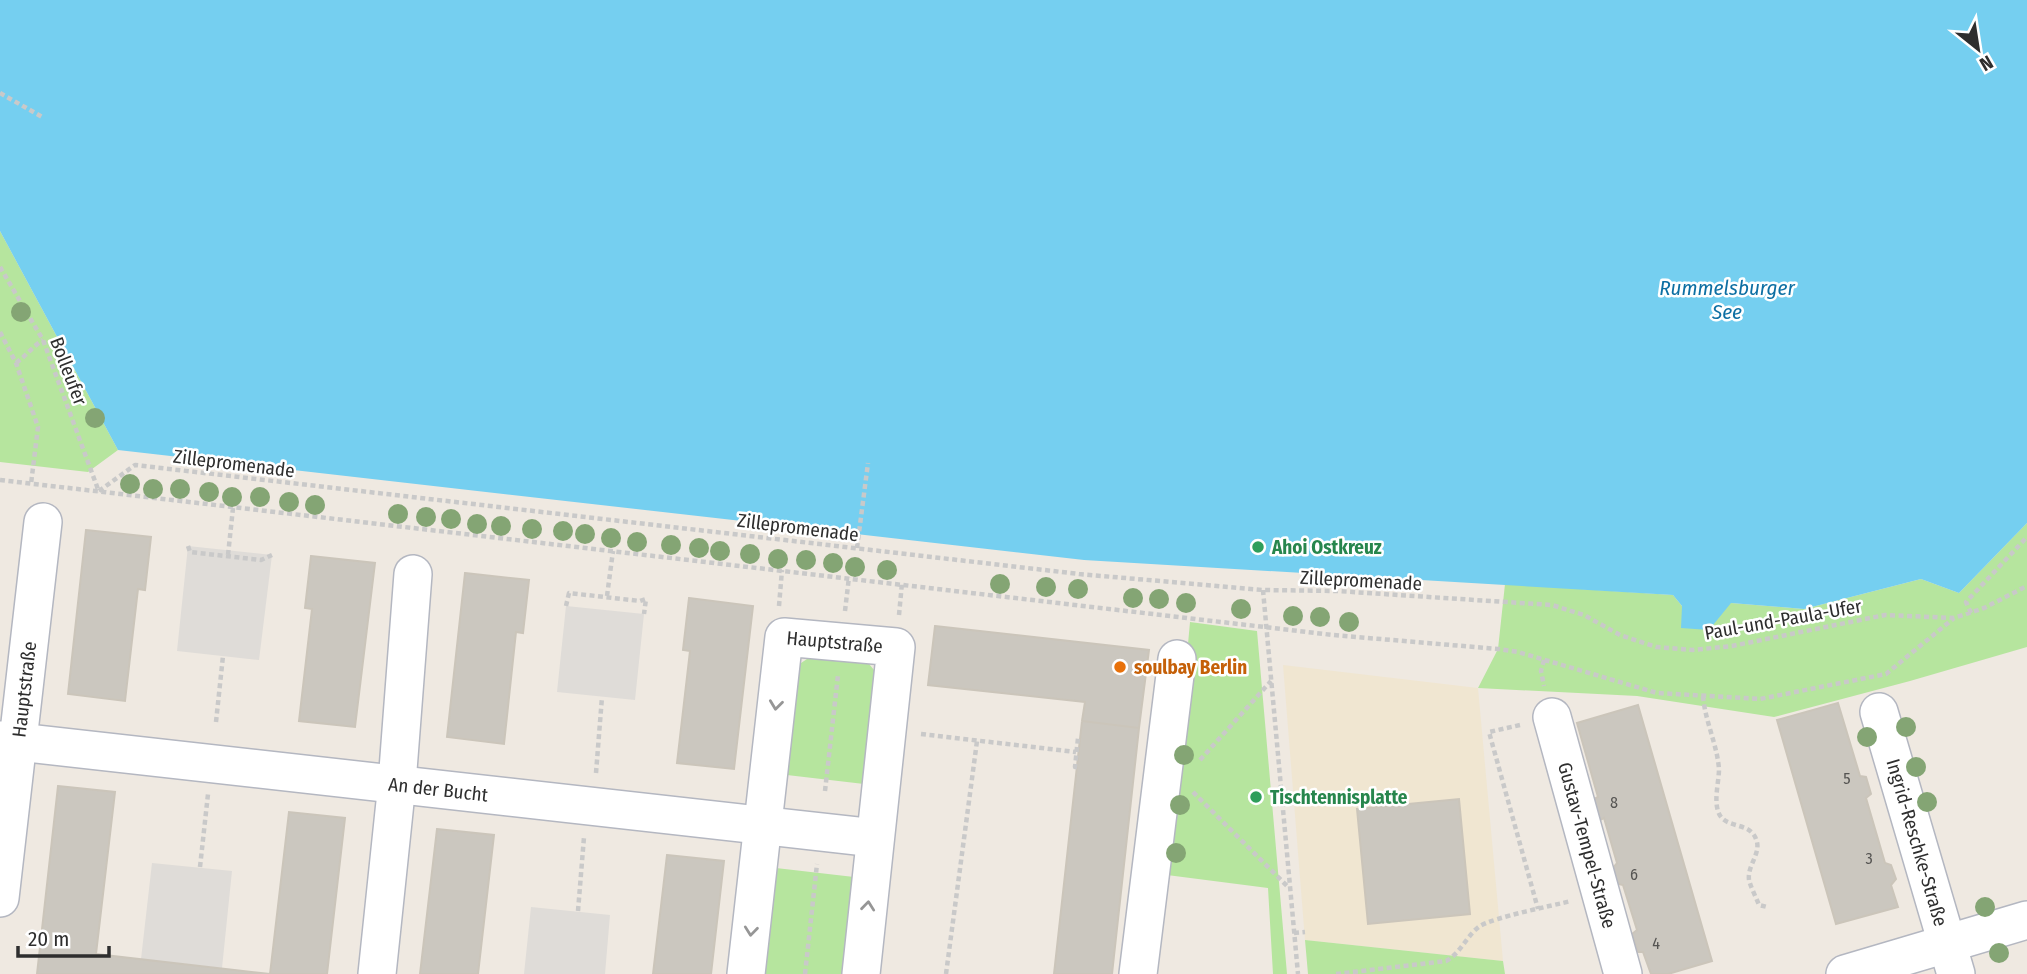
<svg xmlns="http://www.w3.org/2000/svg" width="2027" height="974" viewBox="0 0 2027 974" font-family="'Fira Sans Condensed',sans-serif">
<rect width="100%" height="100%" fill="#efe9e1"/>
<path fill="#f0e6d1" d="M 1283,665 L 1478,688 L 1503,961 L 1305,940 Z"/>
<path fill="#b6e59e" d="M 0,231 L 118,450 L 88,472 L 0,462 Z
M 2027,523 L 2027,647 L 1910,681 L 1774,717 L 1637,696 L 1478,688 L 1498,649 L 1505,584 L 1673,595 L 1682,606 L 1731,603 L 1804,609 L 1921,579 L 1959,593 Z
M 1190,622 L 1257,631 L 1287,974 L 1273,974 L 1268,888 L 1167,875 Z
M 816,653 L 865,659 L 874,670 L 875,681 L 864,784 L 787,775 L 798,665 Z
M 776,868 L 854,877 L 843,974 L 764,974 Z
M 1305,940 L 1503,961 L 1505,974 L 1308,974 Z"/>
<path fill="#dfdcd8" d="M 188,546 L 272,555 L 259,660 L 177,651 Z
M 566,606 L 644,614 L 635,700 L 557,692 Z
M 152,863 L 232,871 L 222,968 L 141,959 Z
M 531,907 L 610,915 L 605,974 L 524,974 Z"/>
<path fill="#75cff0" d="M 0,0 L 2027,0 L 2027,523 L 1959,593 L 1921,579 L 1804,609 L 1731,603 L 1709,630 L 1681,628 L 1682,606 L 1673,595 L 1084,560 L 118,450 L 0,231 Z"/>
<path fill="#cbc7bf" stroke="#cbc5ba" stroke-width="2" d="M 86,530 L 151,537 L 145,590 L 138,589 L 125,701 L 68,694 Z
M 311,556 L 375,563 L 355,727 L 299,721 L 312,609 L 305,608 Z
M 465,573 L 529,580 L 523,633 L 516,632 L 504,744 L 447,737 Z
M 689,598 L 753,606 L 734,769 L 677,763 L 690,651 L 683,650 Z
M 935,626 L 1149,650 L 1139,728 L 1082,721 L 1085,702 L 928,685 Z
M 1838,703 L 1860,776 L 1866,777 L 1871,794 L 1866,798 L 1885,863 L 1891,865 L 1896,879 L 1891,885 L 1898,907 L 1836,924 L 1777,720 Z
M 1638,705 L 1712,961 L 1668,974 L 1651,974 L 1643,952 L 1638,952 L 1632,934 L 1637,930 L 1623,885 L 1618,884 L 1613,868 L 1617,863 L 1604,818 L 1600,820 L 1598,816 L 1594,799 L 1598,797 L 1577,723 Z
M 1082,721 L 1139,728 L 1112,974 L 1054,974 Z
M 58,786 L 115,792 L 96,954 L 270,974 L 289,812 L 345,818 L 327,974 L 37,974 Z
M 1459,799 L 1470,914 L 1368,924 L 1357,809 Z
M 437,829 L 494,835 L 478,974 L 420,974 Z
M 667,855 L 724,861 L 711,974 L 653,974 Z"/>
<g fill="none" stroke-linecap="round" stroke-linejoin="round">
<defs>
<g id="minor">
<path id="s1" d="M 1879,712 L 1956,974"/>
<path id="s2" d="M 1552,717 L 1623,974"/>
<path id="s3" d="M 0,740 L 875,838"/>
<path id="s4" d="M 0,898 L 43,522"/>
<path d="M 377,974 L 397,783 L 413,574"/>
<path id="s5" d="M 746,974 L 784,637 L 896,647 L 861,974"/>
<path d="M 1138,974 L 1177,659"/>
<path d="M 1845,974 L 2027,920"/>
</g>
</defs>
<use href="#minor" stroke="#b4b7c1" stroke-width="40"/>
<path stroke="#c9c9c9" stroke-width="4.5" stroke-dasharray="5 3.5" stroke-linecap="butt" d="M 0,93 L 44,118
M 0,267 L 43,340 L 99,492
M 0,332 L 16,363 L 38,427 L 31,484
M 16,363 C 27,355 33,346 43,340
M 0,480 L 1333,635 L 1498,649 L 1518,652 L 1657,693 L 1760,699 L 1886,674 L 1954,618
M 99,491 L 135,465 L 1079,574 L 1263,590 L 1337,591 L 1552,605 L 1584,615 L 1620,635 L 1656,647 L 1693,650 L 1732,646 L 1885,615 L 1954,618 L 1984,608 L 2027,586
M 188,546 L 190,552 L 261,560 L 272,555
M 857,548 L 868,463
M 228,555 L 233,508
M 1263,590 L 1298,974
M 607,596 L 613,551
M 566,606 L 569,593 L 640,601 L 646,599 L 644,614
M 779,606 L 782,570
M 845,611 L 849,577
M 1971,613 L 1966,602 L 2027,537
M 899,615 L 902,583
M 1544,660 L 1541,671 L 1544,686
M 1703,696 C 1705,721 1717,744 1719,769 C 1719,783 1712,805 1721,817 C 1730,828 1750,823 1756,839 C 1762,853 1747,865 1749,880 C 1751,888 1756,897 1759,905 L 1767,907
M 216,722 L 223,656
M 1520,725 L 1489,732 L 1538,909
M 921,734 L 1076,752
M 1200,760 L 1271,681
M 1077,767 L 1075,767 L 1078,738 L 1080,738
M 596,773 L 602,697
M 825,791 L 838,675
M 1193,792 L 1288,887
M 200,867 L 208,794
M 578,911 L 584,837
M 1294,933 L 1305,932
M 805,974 L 817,864
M 946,974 L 977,741
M 1336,974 L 1446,961 C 1461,953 1466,936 1480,926 C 1495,917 1551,906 1571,901"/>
<use href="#minor" stroke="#fff" stroke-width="37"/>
</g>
<g fill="#84a574">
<circle cx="21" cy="312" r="10"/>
<circle cx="95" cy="418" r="10"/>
<circle cx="130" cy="484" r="10"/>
<circle cx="153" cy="489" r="10"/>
<circle cx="180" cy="489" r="10"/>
<circle cx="209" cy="492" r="10"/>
<circle cx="232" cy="497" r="10"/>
<circle cx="260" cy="497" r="10"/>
<circle cx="289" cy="502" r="10"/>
<circle cx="315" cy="505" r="10"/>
<circle cx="398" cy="514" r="10"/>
<circle cx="426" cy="517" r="10"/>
<circle cx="451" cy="519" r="10"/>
<circle cx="477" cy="524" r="10"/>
<circle cx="501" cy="526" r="10"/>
<circle cx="532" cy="529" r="10"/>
<circle cx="563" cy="531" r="10"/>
<circle cx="585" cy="534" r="10"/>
<circle cx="611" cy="538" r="10"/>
<circle cx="637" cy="542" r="10"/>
<circle cx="671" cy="545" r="10"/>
<circle cx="699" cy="548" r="10"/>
<circle cx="720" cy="551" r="10"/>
<circle cx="750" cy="554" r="10"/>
<circle cx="778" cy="559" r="10"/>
<circle cx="806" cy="560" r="10"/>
<circle cx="833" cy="563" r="10"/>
<circle cx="855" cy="567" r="10"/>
<circle cx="887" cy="570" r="10"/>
<circle cx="1000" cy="584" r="10"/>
<circle cx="1046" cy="587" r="10"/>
<circle cx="1078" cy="589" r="10"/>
<circle cx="1133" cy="598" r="10"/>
<circle cx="1159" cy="599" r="10"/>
<circle cx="1186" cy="603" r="10"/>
<circle cx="1241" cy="609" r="10"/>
<circle cx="1293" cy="616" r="10"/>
<circle cx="1320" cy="617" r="10"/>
<circle cx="1349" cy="622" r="10"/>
<circle cx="1906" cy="727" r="10"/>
<circle cx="1867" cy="737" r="10"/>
<circle cx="1184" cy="755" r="10"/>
<circle cx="1916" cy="767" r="10"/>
<circle cx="1927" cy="802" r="10"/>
<circle cx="1180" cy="805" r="10"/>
<circle cx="1176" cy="853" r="10"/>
<circle cx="1985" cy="907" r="10"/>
<circle cx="1999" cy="953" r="10"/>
</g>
<defs><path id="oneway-chevron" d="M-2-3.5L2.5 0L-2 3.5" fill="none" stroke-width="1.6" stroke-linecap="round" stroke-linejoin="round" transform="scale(1.75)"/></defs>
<g stroke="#969696">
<use href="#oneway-chevron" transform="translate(776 705) rotate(97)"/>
<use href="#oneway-chevron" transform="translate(868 906) rotate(-84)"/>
<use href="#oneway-chevron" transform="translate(751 931) rotate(96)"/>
</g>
<g fill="#2e9e5b" stroke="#fff" stroke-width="2.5">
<circle cx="1258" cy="547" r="7"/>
<circle cx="1256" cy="797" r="7"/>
</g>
<circle fill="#e8710a" stroke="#fff" stroke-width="2.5" cx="1120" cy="667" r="7"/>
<g text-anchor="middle" stroke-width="5" stroke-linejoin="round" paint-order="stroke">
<g font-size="16" fill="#555452">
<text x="1847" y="784">5</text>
<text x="1614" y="808">8</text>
<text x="1869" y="864">3</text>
<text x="1634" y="880">6</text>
<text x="1656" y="949">4</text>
</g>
<g font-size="19" fill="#2e2e2e" stroke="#fff">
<text transform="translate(69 371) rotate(69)" y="7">Bolleufer</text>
<text transform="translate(234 463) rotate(7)" y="7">Zillepromenade</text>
<text transform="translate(798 527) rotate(7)" y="7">Zillepromenade</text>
<text transform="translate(1361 580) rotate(3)" y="7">Zillepromenade</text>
<text transform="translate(1783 619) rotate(-10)" y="7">Paul-und-Paula-Ufer</text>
<text dy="7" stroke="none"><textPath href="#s5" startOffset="390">Hauptstraße</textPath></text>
<text dy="7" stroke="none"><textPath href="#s4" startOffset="210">Hauptstraße</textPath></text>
<text dy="7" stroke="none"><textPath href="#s3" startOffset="441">An der Bucht</textPath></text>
<text dy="7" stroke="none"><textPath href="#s1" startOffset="136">Ingrid-Reschke-Straße</textPath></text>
<text dy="7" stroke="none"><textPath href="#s2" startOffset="133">Gustav-Tempel-Straße</textPath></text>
</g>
<g font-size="19" font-weight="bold" fill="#27864d" stroke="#fff" text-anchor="start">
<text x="1272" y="554">Ahoi Ostkreuz</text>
<text x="1270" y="804">Tischtennisplatte</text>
</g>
<g font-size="19" font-weight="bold" fill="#c56008" stroke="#fff" text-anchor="start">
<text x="1134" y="674">soulbay Berlin</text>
</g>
<g font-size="21" font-style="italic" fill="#0d6fa3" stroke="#fff">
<text x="1727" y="295">Rummelsburger<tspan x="1727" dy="24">See</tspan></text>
</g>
</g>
<g transform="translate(1978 49) rotate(150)" stroke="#ffffff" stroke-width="5" paint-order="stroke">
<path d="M0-5L12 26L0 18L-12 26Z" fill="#2e2e2e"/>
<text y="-10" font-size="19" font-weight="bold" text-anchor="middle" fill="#2e2e2e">N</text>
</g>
<path d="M18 946v10h91v-10" fill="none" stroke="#2e2e2e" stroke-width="3.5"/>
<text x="28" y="946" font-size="21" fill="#2e2e2e" stroke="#ffffff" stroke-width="5" paint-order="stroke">20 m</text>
</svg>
